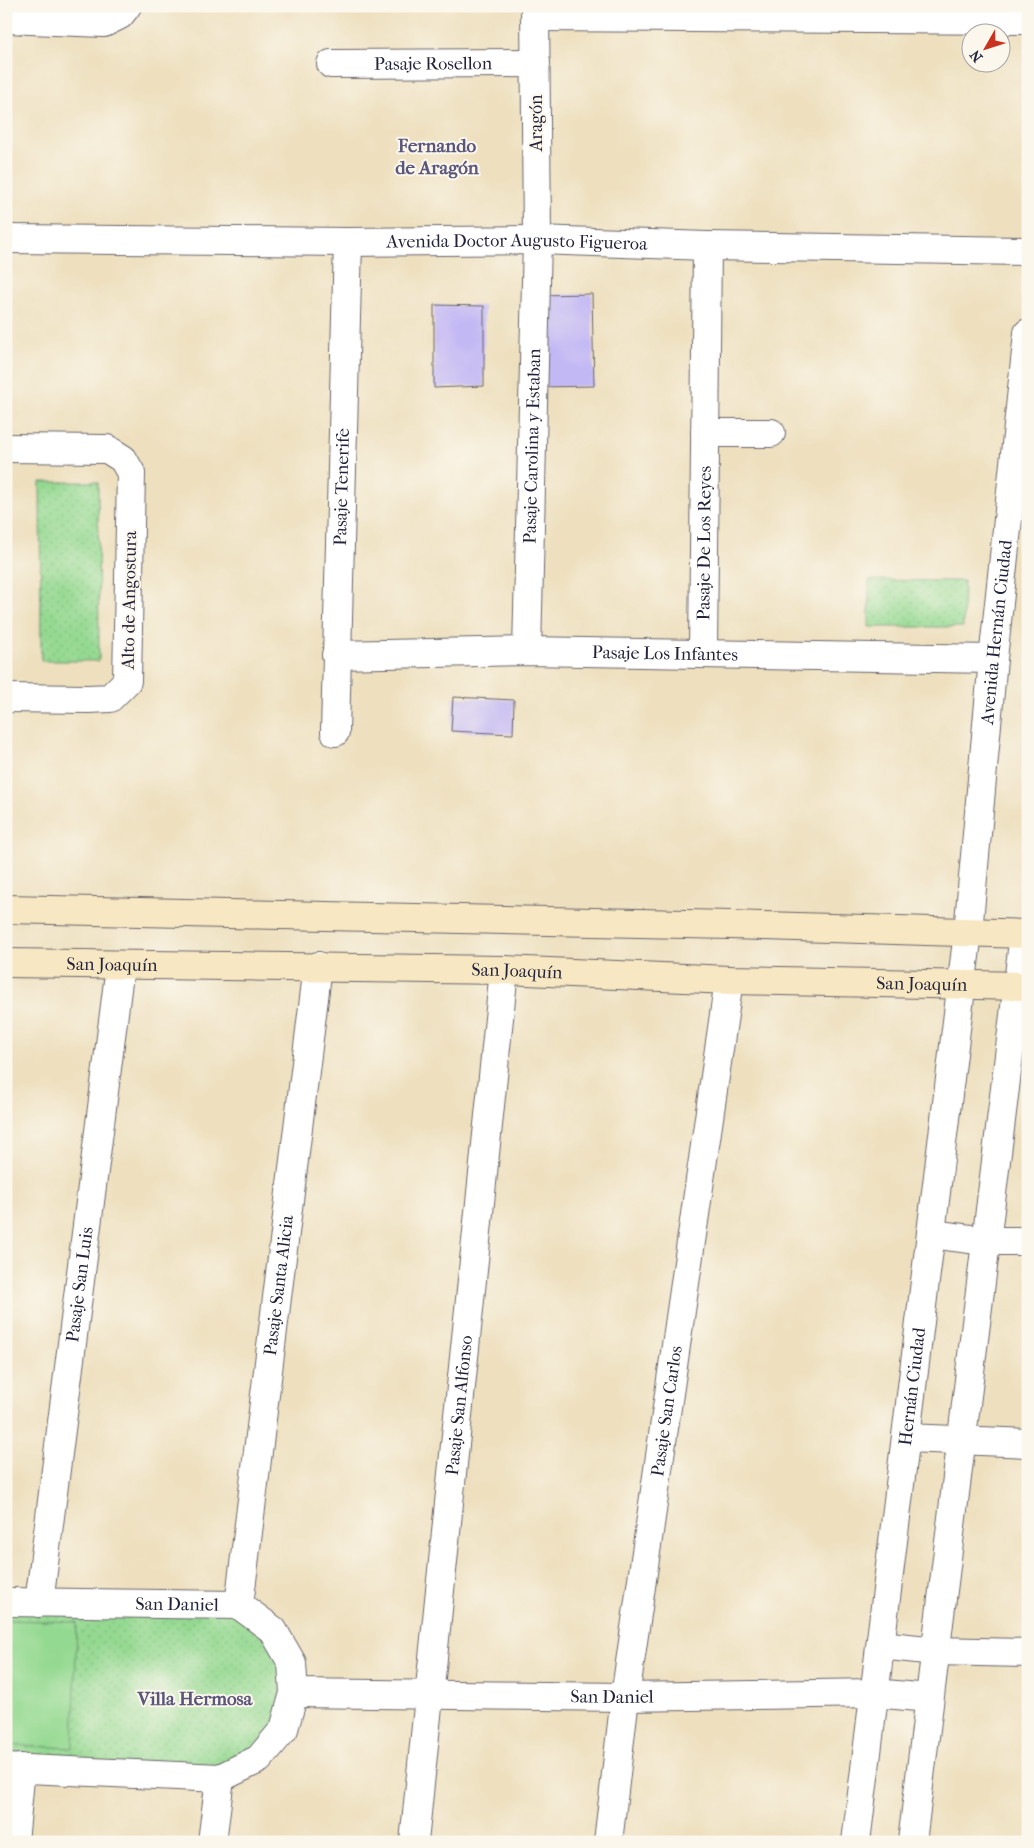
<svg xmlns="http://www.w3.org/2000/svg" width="1034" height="1848" viewBox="0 0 1034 1848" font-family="'IM FELL French Canon',serif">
<defs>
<pattern id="green-dots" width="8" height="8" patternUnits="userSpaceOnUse" patternTransform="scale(1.25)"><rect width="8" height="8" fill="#94d991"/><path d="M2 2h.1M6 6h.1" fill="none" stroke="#7fba7e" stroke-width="1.8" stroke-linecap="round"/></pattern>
</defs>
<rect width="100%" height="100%" fill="#fbf7ec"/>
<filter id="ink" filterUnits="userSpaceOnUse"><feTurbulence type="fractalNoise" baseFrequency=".02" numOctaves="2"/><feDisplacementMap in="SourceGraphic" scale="10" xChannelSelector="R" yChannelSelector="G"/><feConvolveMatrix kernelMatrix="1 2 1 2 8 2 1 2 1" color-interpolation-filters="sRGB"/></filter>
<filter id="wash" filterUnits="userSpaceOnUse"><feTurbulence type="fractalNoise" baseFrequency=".0096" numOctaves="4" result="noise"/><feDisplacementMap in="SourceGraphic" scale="20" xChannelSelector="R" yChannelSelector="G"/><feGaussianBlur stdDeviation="1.12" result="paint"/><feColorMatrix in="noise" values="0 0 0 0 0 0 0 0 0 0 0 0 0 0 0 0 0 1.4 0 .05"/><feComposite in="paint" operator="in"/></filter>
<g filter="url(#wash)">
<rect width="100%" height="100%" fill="#eee0bf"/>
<path fill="url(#green-dots)" stroke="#5b7e66" d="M 40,482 L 98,482 L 99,661 L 41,661 Z
M 869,580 L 964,581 L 963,627 L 869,627 Z
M 6,1602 L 239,1605 L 292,1663 L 284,1729 L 220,1778 L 6,1768 Z"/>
<path fill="#94d991" stroke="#5b7e66" d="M 6,1620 L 77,1622 L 73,1748 L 6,1745 Z"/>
<g id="blocks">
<path fill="#c2b8f4" d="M 592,294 L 594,386 L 539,387 L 537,295 Z
M 434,305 L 484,306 L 484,386 L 434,388 Z
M 453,697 L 514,700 L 513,734 L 451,731 Z"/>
</g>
</g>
<g filter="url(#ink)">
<use href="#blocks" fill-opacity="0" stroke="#696469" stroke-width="1"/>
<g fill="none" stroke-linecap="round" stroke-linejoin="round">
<defs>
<g id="street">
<path d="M 535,17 L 1028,20"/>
<path d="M 6,19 L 104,23 L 120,15 L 127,6"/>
<path id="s1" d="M 331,64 L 536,63"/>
<path id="s2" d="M 6,239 L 348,242 L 537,240 L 707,246 L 1028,251"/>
<path d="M 705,433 L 771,433"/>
<path d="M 6,448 L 107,449 L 123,459 L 131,473 L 127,681 L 110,698 L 88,699 L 6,698"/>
<path id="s3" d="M 527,651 L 537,240 L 535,6"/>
<path id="s4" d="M 703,653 L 707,246"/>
<path id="s5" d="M 336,655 L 527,651 L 993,659"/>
<path id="s6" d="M 335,732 L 348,242"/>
<path d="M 931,1234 L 986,1241 L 1028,1241"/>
<path d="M 906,1438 L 1028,1443"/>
<path id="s7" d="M 6,1602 L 239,1605 L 273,1630 L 292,1663 L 294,1693 L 284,1729 L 259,1759 L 220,1778 L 6,1768"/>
<path id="s8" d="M 39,1603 L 120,966"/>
<path id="s9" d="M 239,1605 L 318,966"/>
<path d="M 881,1645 L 935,1651 L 1028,1653"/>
<path id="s10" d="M 294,1693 L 625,1697 L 874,1693 L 929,1698"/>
<path d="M 14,1842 L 21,1768"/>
<path d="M 212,1842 L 220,1778"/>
<path id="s11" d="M 414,1842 L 504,970"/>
<path id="s12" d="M 608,1842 L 625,1697 L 729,980"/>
<path id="s13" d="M 856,1842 L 968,932 L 993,659 L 1028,333"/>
<path d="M 912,1842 L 1024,934"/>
</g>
<g id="secondary">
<path d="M 6,909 L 731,925 L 1028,934"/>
<path id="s14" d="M 6,963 L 504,970 L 729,980 L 1028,986"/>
</g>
</defs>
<use href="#street" stroke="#696469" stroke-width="30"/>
<use href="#secondary" stroke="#696469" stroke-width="30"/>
<use href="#street" stroke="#fff" stroke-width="28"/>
<use href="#secondary" stroke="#f7e8c3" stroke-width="28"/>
</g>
</g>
<g text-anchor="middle" stroke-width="4" stroke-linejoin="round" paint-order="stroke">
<g font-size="18" fill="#22223b" stroke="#fbf7ec">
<text dy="6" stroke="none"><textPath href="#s1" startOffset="102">Pasaje Rosellon</textPath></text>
<text transform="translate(536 123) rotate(-90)" y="6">Aragón</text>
<text dy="6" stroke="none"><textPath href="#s2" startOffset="511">Avenida Doctor Augusto Figueroa</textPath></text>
<text dy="6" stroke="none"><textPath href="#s3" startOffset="205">Pasaje Carolina y Estaban</textPath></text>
<text dy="6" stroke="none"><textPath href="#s6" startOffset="245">Pasaje Tenerife</textPath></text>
<text dy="6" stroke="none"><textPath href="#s4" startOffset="110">Pasaje De Los Reyes</textPath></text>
<text transform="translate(129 600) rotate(-89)" y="6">Alto de Angostura</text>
<text dy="6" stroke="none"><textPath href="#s13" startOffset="1218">Avenida Hernán Ciudad</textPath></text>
<text dy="6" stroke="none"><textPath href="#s5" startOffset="329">Pasaje Los Infantes</textPath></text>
<text dy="6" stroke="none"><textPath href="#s14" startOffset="106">San Joaquín</textPath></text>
<text dy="6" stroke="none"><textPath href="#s14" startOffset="511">San Joaquín</textPath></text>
<text dy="6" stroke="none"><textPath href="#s14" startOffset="916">San Joaquín</textPath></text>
<text dy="6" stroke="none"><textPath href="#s8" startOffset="321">Pasaje San Luis</textPath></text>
<text dy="6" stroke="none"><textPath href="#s9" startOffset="322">Pasaje Santa Alicia</textPath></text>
<text dy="6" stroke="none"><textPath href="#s13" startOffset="459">Hernán Ciudad</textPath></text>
<text dy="6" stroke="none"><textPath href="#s11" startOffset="439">Pasaje San Alfonso</textPath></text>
<text dy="6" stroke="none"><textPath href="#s12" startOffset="435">Pasaje San Carlos</textPath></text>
<text dy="6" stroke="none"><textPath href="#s7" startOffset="171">San Daniel</textPath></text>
<text dy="6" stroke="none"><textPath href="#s10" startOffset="318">San Daniel</textPath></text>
</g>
<g font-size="19" font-weight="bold" fill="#5a567c" stroke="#fbf7ec">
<text x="437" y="152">Fernando<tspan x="437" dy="22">de Aragón</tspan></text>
<text x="195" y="1705">Villa Hermosa</text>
</g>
</g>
<rect width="1034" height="1848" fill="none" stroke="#fbf7ec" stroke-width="25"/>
<g transform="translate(986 48) rotate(231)"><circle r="24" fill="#fbf7ec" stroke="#a4a2a5"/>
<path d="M0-4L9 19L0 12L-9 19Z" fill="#c8321e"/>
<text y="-8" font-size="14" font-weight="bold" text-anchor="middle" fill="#22223b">N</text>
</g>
</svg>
